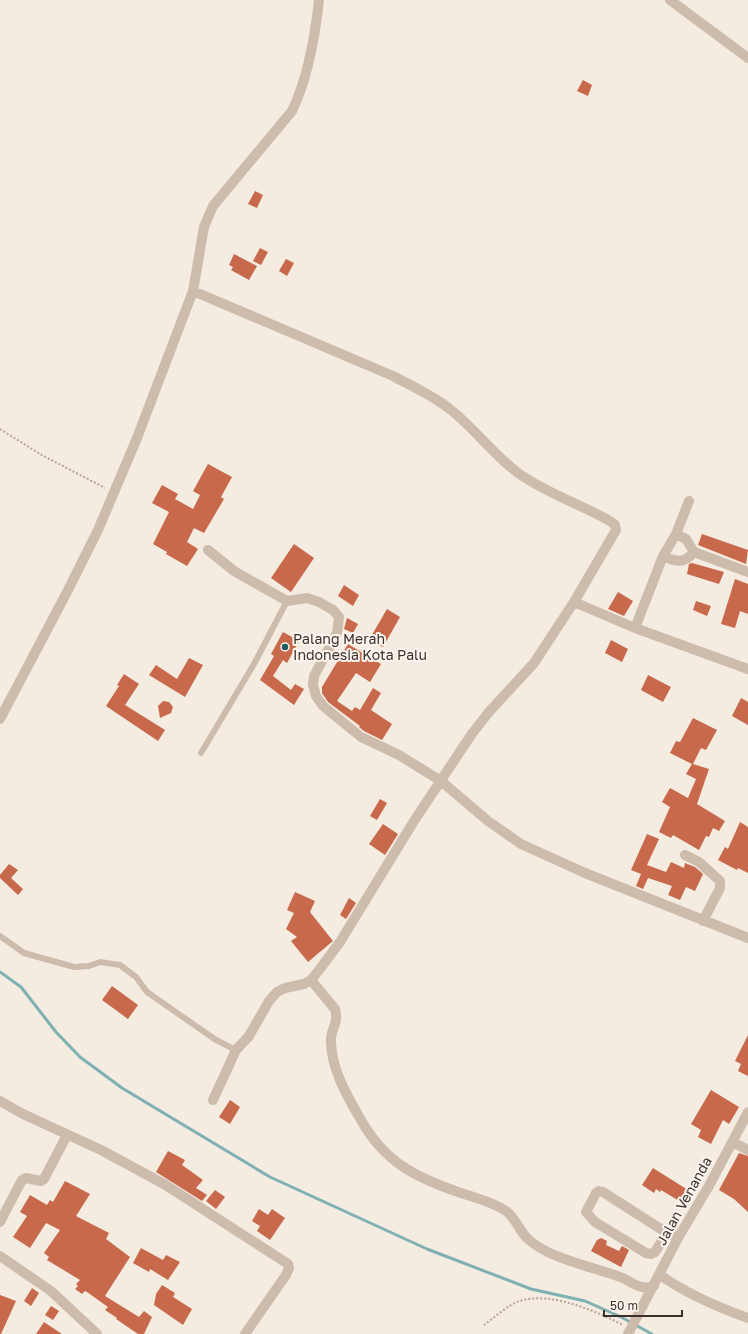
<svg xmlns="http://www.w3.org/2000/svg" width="748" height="1334" viewBox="0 0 748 1334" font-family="'Golos Text',sans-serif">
<rect width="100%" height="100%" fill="#f4ebe1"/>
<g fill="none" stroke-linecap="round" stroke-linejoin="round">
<path stroke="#7fb0b2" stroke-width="3" d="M 0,972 L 21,987 L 56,1032 L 80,1057 L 122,1088 L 270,1177 L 427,1249 L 531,1289 L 585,1301 L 621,1317 L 652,1334"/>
</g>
<path fill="#c8694b" d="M 583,80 L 592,85 L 588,96 L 577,91 Z
M 255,191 L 263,195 L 257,208 L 248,204 Z
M 260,248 L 268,252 L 261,265 L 253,261 Z
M 234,254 L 257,266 L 249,280 L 231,270 L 233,267 L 229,265 Z
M 286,259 L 294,263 L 287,276 L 279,271 Z
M 208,464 L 232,477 L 221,497 L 224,499 L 204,533 L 194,528 L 187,542 L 198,549 L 187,566 L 166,554 L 167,552 L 153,544 L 169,512 L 152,503 L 162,485 L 178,494 L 175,499 L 193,509 L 200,495 L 193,491 Z
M 702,534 L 748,550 L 746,564 L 698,545 Z
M 294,544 L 314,558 L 291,592 L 271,578 Z
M 692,563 L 724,572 L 719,584 L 687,574 L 689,564 Z
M 735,579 L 748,584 L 748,614 L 740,611 L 735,628 L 721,624 Z
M 344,585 L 359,595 L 353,606 L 338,596 Z
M 618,592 L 633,601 L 624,616 L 608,609 Z
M 696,601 L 711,606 L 707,616 L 693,610 Z
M 387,609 L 400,617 L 383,647 L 369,640 Z
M 347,618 L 358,624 L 353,633 L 344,629 Z
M 283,632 L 299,641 L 287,663 L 283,660 L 273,676 L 291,690 L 295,684 L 304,689 L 294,705 L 260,680 L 274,656 L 271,654 Z
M 611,640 L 628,649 L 622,662 L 605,653 Z
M 348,644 L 381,664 L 370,682 L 356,673 L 337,701 L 352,711 L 355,707 L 360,710 L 373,688 L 381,693 L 371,710 L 392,724 L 382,740 L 364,731 L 359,727 L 360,726 L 328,702 L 322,693 L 322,687 Z
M 189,658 L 203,665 L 185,697 L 149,675 L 156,665 L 177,679 Z
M 124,674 L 139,684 L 125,705 L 165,730 L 158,741 L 106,706 L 119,686 L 117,685 Z
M 648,675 L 671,687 L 663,702 L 641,690 Z
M 741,698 L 748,702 L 748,725 L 732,716 Z
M 163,701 L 169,702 L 173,707 L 171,713 L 160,718 L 158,706 Z
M 693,718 L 717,730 L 706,750 L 701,748 L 693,764 L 709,769 L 697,804 L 725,821 L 719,831 L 713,828 L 709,837 L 706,836 L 699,850 L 673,835 L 671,838 L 659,832 L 670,807 L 662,802 L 670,788 L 688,798 L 696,779 L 686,774 L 692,764 L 670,753 L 676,741 L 680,742 Z
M 380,799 L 387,803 L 377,820 L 370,816 Z
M 740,822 L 748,827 L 748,873 L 738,868 L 737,870 L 718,860 L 725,847 L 728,849 Z
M 383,824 L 398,834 L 385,855 L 369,844 Z
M 647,834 L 659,839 L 647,865 L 666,872 L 671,862 L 684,868 L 685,863 L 695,867 L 703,874 L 695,891 L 686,887 L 680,900 L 668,895 L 672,886 L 648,878 L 643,889 L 636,886 L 641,874 L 631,870 Z
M 9,864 L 18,870 L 11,878 L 23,889 L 18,895 L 0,878 L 0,875 Z
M 295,892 L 315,901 L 310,912 L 333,941 L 308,962 L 291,941 L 297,937 L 286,929 L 294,913 L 287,910 Z
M 349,898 L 356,903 L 346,919 L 340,915 Z
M 112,986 L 138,1005 L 128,1019 L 102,1000 Z
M 748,1035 L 748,1076 L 738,1071 L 741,1064 L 735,1061 Z
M 711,1090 L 739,1107 L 729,1124 L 723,1120 L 711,1144 L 698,1137 L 701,1130 L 691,1124 Z
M 230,1100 L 240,1107 L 230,1124 L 219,1117 Z
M 168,1151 L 185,1160 L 182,1165 L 203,1180 L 196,1188 L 207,1195 L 202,1201 L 156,1172 Z
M 739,1153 L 748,1156 L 748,1212 L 734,1199 L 719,1190 Z
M 653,1168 L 688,1190 L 681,1202 L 661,1190 L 660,1192 L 656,1189 L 654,1193 L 642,1185 Z
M 65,1181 L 90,1194 L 76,1216 L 109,1233 L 106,1239 L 130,1257 L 105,1296 L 139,1317 L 144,1311 L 152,1317 L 144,1334 L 138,1334 L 116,1319 L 117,1318 L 105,1310 L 108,1307 L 87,1292 L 85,1291 L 82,1294 L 75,1289 L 78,1286 L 76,1284 L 80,1280 L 47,1260 L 49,1257 L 44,1253 L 60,1230 L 46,1223 L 30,1248 L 13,1237 L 27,1216 L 20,1212 L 30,1195 L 47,1205 L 50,1200 L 53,1202 Z
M 215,1190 L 225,1197 L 216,1209 L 206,1201 Z
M 259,1209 L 268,1215 L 272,1209 L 285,1218 L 270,1240 L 257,1231 L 260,1226 L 252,1221 Z
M 601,1238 L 607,1241 L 606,1245 L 619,1251 L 622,1246 L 629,1250 L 621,1267 L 591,1251 L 597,1240 Z
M 141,1248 L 163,1260 L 166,1255 L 180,1262 L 168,1280 L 150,1269 L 149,1272 L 133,1263 Z
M 162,1285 L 175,1293 L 173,1297 L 192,1309 L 183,1325 L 154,1305 L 156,1294 Z
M 32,1288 L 39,1293 L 31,1306 L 24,1301 Z
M 0,1295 L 16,1301 L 1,1334 L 0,1334 Z
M 51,1306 L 59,1311 L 53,1320 L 45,1315 Z
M 44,1322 L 62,1334 L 36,1334 Z"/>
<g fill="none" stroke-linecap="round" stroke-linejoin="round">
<path stroke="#b9a596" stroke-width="2" stroke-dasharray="2 2" stroke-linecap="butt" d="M 0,429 L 40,454 L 105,488
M 484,1325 C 494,1318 509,1304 520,1301 C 550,1291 596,1311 623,1325"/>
<path stroke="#cdbbac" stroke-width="6" d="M 201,753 L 254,664 L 287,601
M 0,936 L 24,953 L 74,967 L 89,966 L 100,962 L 120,965 L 136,977 L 147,992 L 216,1040 L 236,1050"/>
<path stroke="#cdbbac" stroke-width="10" d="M 670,0 L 748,58
M 193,291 L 393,376 C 412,386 434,396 451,410 C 475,429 493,454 518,473 C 546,493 580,504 610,521 L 615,525 L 616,530 L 574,602 L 534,663 L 489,712 L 471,735 L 414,821 L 340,942 L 319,970 L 311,980 L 304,984 L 285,988 L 277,992 L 269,1001 L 249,1036 L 236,1050 L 213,1100
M 676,534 L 686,539 L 694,552 L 748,572
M 208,550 L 234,571 L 287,601 L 307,598 L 319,602 L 333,610 L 339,617 L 337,633 L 314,676 L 313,685 L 316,696 L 323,706 L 361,737 L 399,755 L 441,781 L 488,821 L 521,844 L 585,873 L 748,938
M 663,556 C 676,562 684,564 694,552
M 574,602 L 635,628 L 663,556 L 676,534 L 689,501
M 635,628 L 748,669
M 0,719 L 67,592 L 98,530 L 137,438 L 193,291 L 204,227 L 213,206 L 292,111 C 308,78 315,37 319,0
M 685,855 L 699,862 L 720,881 L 720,888 L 703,921
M 311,980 L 335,1009 C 339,1021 332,1028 331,1038 C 330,1067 347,1096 361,1120 C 385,1163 417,1178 461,1193 C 476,1198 493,1202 506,1211 C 516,1218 519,1231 528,1239 C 549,1259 594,1267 620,1277 C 627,1279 635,1286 642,1287 C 645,1288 650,1287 654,1286
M 0,1101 L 23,1114 L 101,1150 L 164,1184 L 288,1264 L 289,1268 L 286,1275 L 245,1334
M 732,1142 L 748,1150
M 0,1222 L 22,1180 L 26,1178 L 41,1181 L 44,1179 L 67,1135
M 667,1233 L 655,1252 L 651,1254 L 646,1253 L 595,1222 L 586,1212 L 596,1193 L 599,1191 L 603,1192 L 667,1233 L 678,1238
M 0,1256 L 51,1291 L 97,1334
M 660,1275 C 687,1294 717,1307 748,1318
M 628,1334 L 678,1238 L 710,1184 L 748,1112"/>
</g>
<circle fill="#1f5a5e" stroke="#fbf5ee" stroke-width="1.5" cx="285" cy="647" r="4"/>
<g text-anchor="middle" stroke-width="4" stroke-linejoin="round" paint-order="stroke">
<g font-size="14" fill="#3b302b" stroke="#fbf5ee" text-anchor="start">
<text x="293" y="644">Palang Merah<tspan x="293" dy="16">Indonesia Kota Palu</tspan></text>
</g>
<g font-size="14" fill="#3b302b" stroke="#fbf5ee">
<text transform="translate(684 1201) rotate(-61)" y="5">Jalan Venanda</text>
</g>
</g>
<path d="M604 1310v6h78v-6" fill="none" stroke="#3b302b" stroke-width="2"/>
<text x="610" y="1310" font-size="12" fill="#3b302b" stroke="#fbf5ee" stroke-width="3" paint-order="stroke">50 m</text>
</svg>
